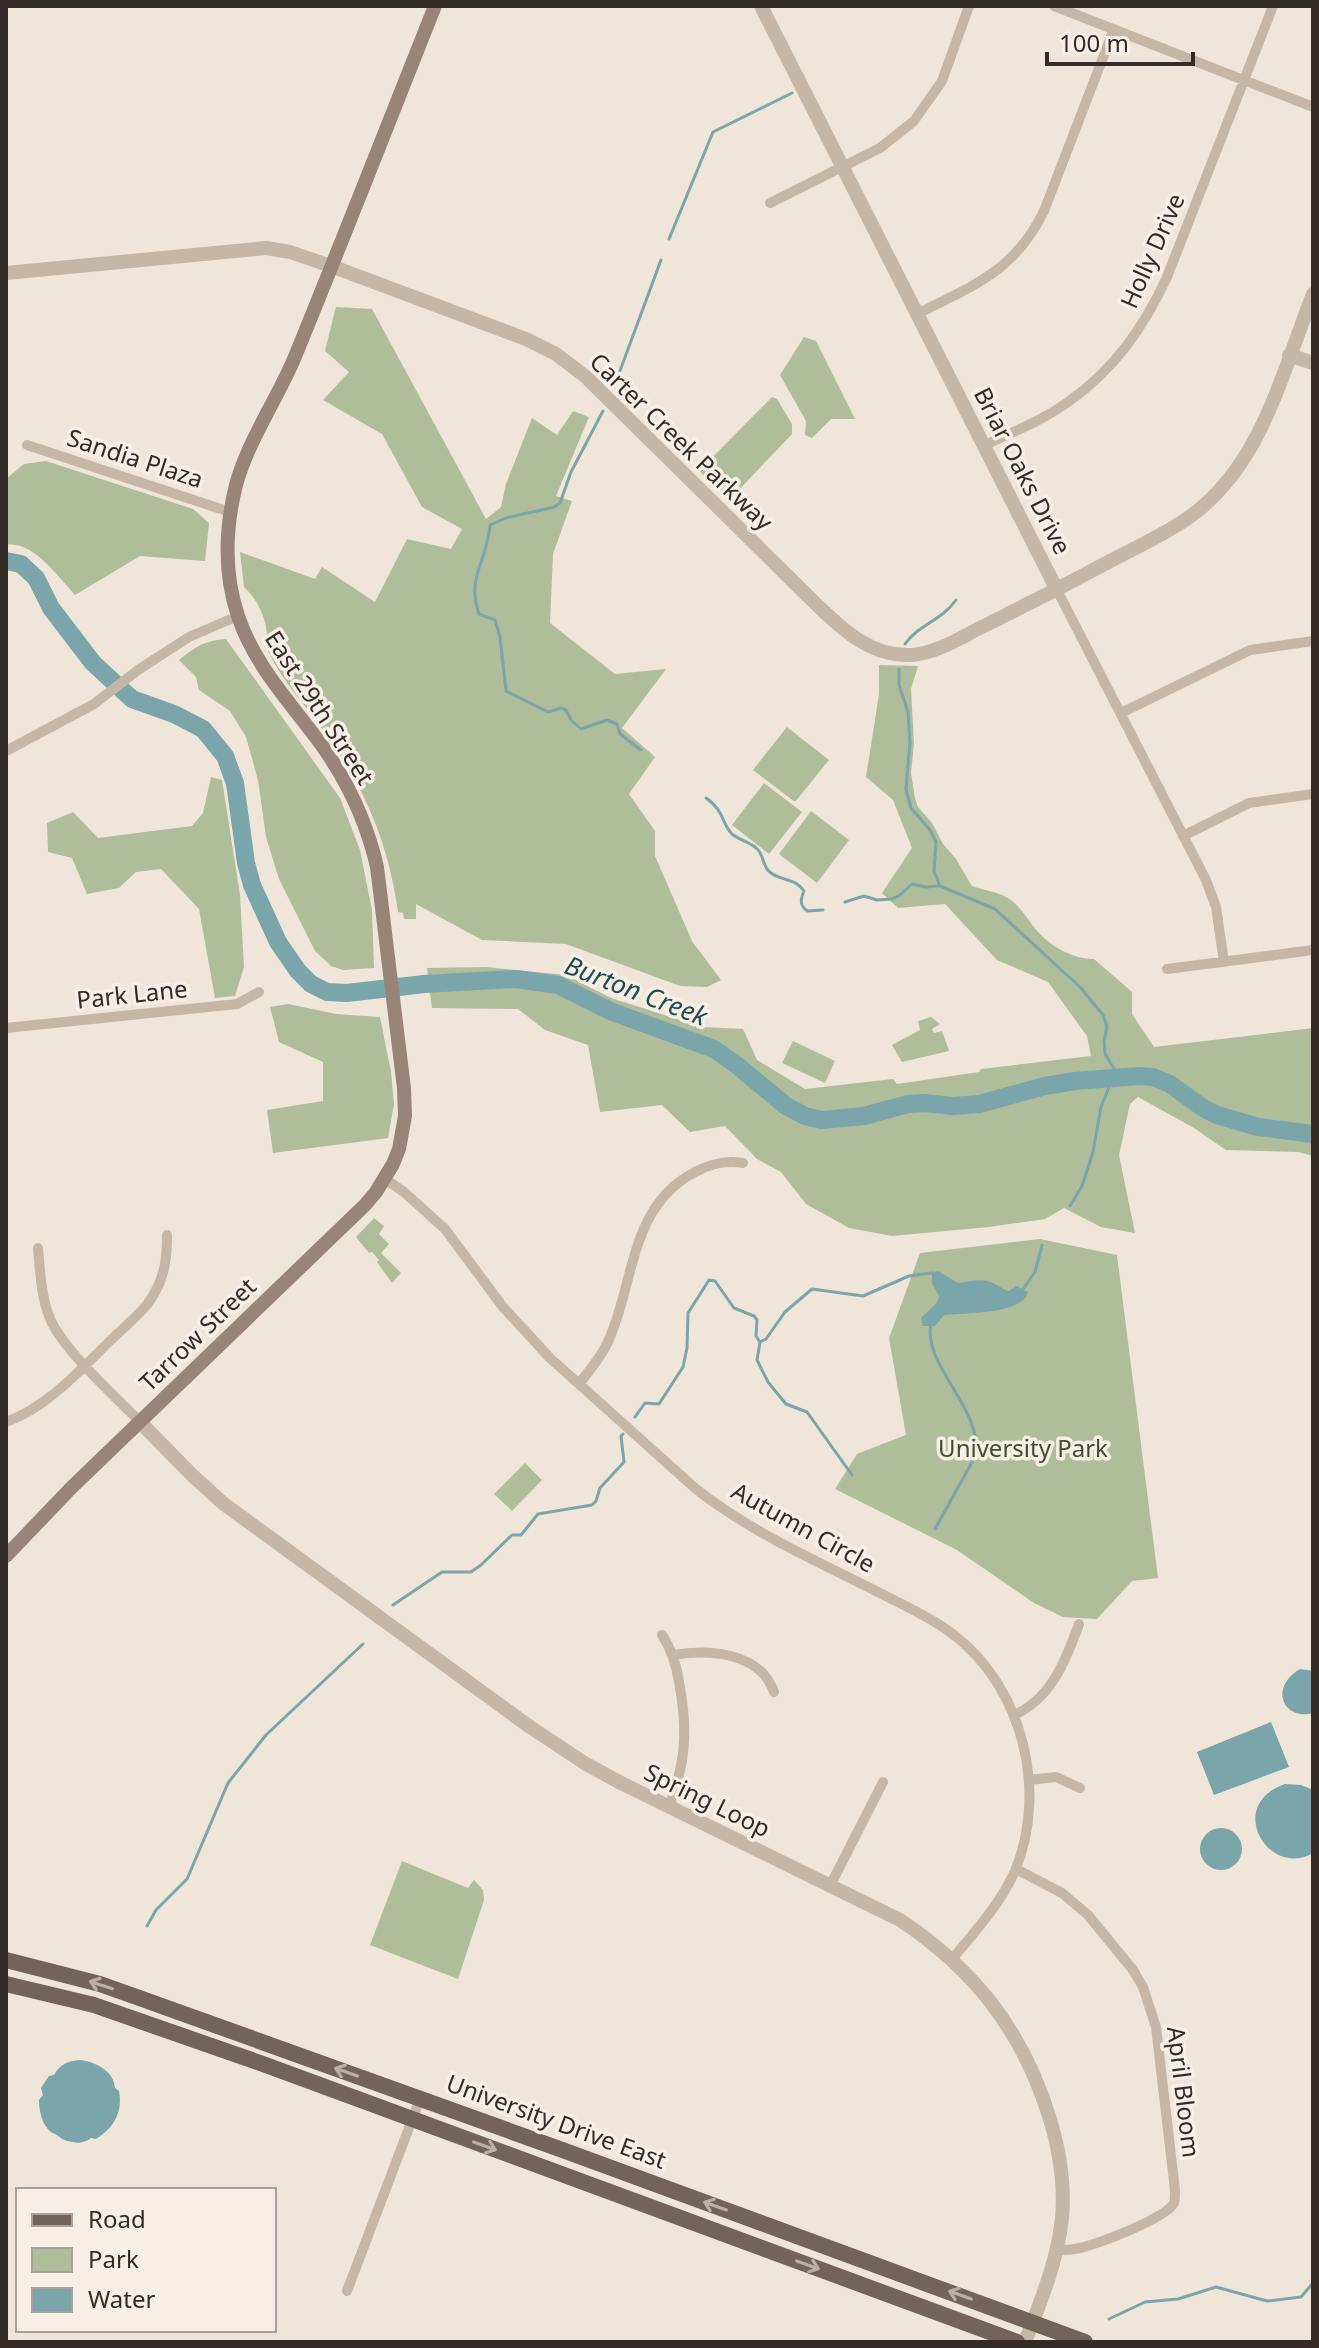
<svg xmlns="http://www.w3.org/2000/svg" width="1319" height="2348" viewBox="0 0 1319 2348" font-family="'Noto Sans',sans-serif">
<rect width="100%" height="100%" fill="#efe6d9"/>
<path fill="#afbd9a" d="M 336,307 L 372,309 L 486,519 L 501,507 L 506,484 L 532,418 L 557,435 L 573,411 L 589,417 L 556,496 L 572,501 L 553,554 L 550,623 L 615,674 L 666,669 L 622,728 L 655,757 L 629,794 L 655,831 L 655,856 L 692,941 L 721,980 L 707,987 L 680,986 L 566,944 L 482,940 L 416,904 L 416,919 L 404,919 L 403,913 L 398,912 C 389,845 365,788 325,733 C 307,707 283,682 269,653 C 266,647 268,642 267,635 C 266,617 257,599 244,587 L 240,552 L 315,579 L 322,567 L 375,602 L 407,539 L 451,549 L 462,529 L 422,507 L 382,434 L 323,400 L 349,372 L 325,351 Z
M 804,337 L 816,341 L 855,419 L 831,419 L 812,438 L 805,435 L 806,421 L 780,375 Z
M 772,397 L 777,399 L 792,424 L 792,434 L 733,496 L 727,498 L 699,471 Z
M 46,461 L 193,509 L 209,523 L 205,561 L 140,556 L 75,595 C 58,577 33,540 6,545 L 6,479 L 24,464 Z
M 226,639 L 340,798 L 360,850 L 372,910 L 374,968 L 343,970 L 331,966 L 315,951 L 279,879 L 266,837 L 258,780 L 246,737 L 230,711 L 199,690 L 196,677 L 179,660 C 194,647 206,640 226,639 Z
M 879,665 L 918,666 L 911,689 L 914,744 L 911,773 L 915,798 L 918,807 L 932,823 L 943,844 L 956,859 L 972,886 C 983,890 998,892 1008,898 C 1021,906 1028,921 1038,932 C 1052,947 1073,959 1094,959 L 1132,992 L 1132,1014 L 1154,1047 L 1313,1028 L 1313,1156 L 1298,1152 L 1226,1150 L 1194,1128 L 1138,1097 L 1130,1104 L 1119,1155 L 1135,1233 L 1101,1227 L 1064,1208 L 1045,1219 L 989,1227 L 892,1236 L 849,1228 L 806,1204 L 781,1172 L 757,1159 L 725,1126 L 690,1132 L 662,1105 L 600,1112 L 588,1045 L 545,1030 L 518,1009 L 432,1008 L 427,968 L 486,967 L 566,975 L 611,998 L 702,1027 L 743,1029 L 757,1060 L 805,1089 L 893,1079 L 897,1084 L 979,1072 L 981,1069 L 1091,1056 L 1087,1036 L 1048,982 L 997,960 L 945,904 L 898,908 L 882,893 L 912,848 L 893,800 L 866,777 L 879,694 Z
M 787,727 L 829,760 L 795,802 L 753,770 Z
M 211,777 L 222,780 L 240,895 L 244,967 L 235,996 L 215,998 L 199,909 L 161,869 L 136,872 L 119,888 L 87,894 L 72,858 L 48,852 L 47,823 L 73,812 L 98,838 L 192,826 L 203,813 Z
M 764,783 L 802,812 L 769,854 L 732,825 Z
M 811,811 L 849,840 L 817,883 L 779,854 Z
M 288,1004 L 336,1014 L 380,1017 L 391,1072 L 394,1104 L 388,1138 L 273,1153 L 267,1110 L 323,1101 L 323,1062 L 279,1042 L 270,1007 Z
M 931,1017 L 940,1024 L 932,1029 L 934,1033 L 942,1031 L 949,1051 L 902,1062 L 892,1045 L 920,1030 L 918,1021 Z
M 793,1041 L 835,1061 L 825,1083 L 782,1063 Z
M 374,1218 L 384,1226 L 379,1234 L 389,1244 L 381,1253 L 401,1273 L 392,1283 L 377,1262 L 379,1260 L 372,1252 L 369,1253 L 356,1237 Z
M 1040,1239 L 1117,1255 L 1158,1578 L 1132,1581 L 1097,1619 L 1063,1617 L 1034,1603 L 957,1550 L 835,1489 L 857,1454 L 906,1435 L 889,1338 L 920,1253 Z
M 525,1463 L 542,1480 L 512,1511 L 494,1494 Z
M 402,1861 L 468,1888 L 474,1880 L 483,1890 L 484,1900 L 458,1979 L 370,1945 Z"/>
<path fill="#7aa5aa" d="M 938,1271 L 958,1283 C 968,1282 981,1278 991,1282 C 999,1285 1001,1289 1009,1291 L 1016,1286 L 1028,1292 C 1023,1314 965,1313 944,1315 L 935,1326 L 923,1326 L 921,1318 L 937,1303 L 939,1296 L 932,1283 L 932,1273 Z
M 1300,1669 L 1313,1671 L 1313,1713 C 1284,1721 1268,1688 1300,1669 Z
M 1271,1722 L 1289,1767 L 1214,1795 L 1197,1752 Z
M 1285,1784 L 1301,1785 L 1313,1790 L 1313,1853 C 1269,1879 1224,1805 1285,1784 Z
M1200 1849a21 21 0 1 1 42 0a21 21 0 1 1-42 0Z
M 80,2060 C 96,2062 114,2071 115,2088 L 119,2091 C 123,2112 114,2128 96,2139 L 91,2138 C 82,2145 72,2143 62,2139 C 59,2136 55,2134 51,2132 C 42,2125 39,2111 39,2100 L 43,2095 L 41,2088 L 49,2076 L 54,2075 C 60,2064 68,2061 80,2060 Z"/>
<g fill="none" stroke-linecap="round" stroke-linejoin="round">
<path stroke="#7aa5aa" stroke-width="3" d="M 669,239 L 713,132 L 792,93
M 614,387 L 661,260
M 603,411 L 571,472 L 560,503 L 554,507 L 506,518 L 490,525 C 487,562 466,577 479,614 L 495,620 L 500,637 L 506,691 L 548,712 L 561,708 L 566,710 L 571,720 L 581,729 L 607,720 L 617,724 L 620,734 L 641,750
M 905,644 C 918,625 941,621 956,600
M 899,669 L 899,685 L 908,712 L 910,742 L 906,789 L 911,808 L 930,830 L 936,842 L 934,871 L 940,886 L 995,909 L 1080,987 L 1103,1015 L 1107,1027 L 1104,1041 L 1105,1054 L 1119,1077
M 706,798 C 725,811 721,823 732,834 C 740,841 753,842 759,851 C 764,858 763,868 771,873 C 782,881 795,878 804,891 C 800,900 800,905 807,911 L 823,910
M 845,902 L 864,896 L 877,900 L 892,899 L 900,895 L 912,884 L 926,887 L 938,886
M 1070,1206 L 1082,1186 L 1093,1152 L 1101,1107 L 1113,1077
M 1021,1292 L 1035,1272 L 1042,1245
M 931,1323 C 922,1365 982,1407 976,1455 L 935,1529
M 760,1342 L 766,1339 L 785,1312 L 812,1289 L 863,1296 L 909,1276 L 932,1273 L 935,1275
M 635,1417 L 645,1403 L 659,1404 L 683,1367 L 687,1348 L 688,1313 L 709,1280 L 715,1281 L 734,1308 L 754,1316 L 757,1320 L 756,1336 L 760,1342 L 757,1360 L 768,1382 L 786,1404 L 807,1412 L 852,1475
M 393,1605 L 442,1572 L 471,1572 L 481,1565 L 512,1535 L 521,1535 L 538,1514 L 592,1505 L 596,1501 L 600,1488 L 624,1462 L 621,1436 L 623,1434
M 147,1926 L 156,1910 L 187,1879 L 228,1783 L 266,1735 L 363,1644
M 1109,2319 L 1145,2302 L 1178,2299 L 1216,2287 L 1267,2301 L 1301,2297 L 1313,2283"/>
<path stroke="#7aa5aa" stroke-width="18" d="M 6,561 L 21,564 L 36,578 L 51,608 L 93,663 L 132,699 L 174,714 L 203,729 L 225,756 L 235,783 L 246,863 L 252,885 L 278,942 L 298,971 L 311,984 L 327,992 L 347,993 L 424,984 L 516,979 L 558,985 L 610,1011 L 714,1049 L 738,1066 L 786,1106 L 805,1116 L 822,1120 L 864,1116 L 908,1104 L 925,1103 L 953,1106 L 979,1104 L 1045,1086 L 1075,1081 L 1139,1076 L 1153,1077 L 1170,1084 L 1203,1108 L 1217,1115 L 1258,1127 L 1313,1134"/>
<path stroke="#c6b6a6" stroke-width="10" d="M 1054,6 L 1313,107
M 770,203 L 880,148 L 914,121 L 942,81 L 969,6
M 917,314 C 974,285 1014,272 1044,211 L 1114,29
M 27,445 L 230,512
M 985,445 C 1013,432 1043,420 1068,402 C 1114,370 1144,327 1167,277 L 1273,6
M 1057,590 L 1206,880 L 1216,907 L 1224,962
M 1121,713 L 1250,650 L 1313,641
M 6,751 L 94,704 L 138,670 L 189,637 L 238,616
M 1183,836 L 1249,803 L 1313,794
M 1167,969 L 1313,950
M 6,1028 L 237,1004 L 259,992
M 385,1179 L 404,1192 L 445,1229 L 503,1307 L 550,1358 L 696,1489 C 752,1533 817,1561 880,1593 C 905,1606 932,1618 954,1635 C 1023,1688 1048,1791 1015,1871 C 1000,1904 975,1932 952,1959
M 38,1248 C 40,1270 41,1295 49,1316 C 60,1347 115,1396 139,1421
M 579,1384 C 592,1367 605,1352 612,1332 C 635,1274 632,1205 695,1172 C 710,1164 726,1160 743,1163
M 6,1422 C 49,1406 80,1370 112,1339 C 126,1325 144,1312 154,1294 C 165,1275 167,1257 167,1235
M 662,1635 C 672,1650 676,1664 679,1682 C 688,1729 686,1762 669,1807
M 673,1655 C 709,1649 760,1652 774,1692
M 1014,1715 C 1051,1699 1066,1660 1079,1624
M 1029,1780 L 1056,1777 L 1080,1788
M 1016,1869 L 1062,1893 L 1088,1915 L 1133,1970 L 1143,1987 L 1156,2027 L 1175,2190 C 1175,2193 1175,2200 1174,2203 C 1167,2218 1092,2247 1075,2249 C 1068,2250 1061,2250 1055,2250
M 830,1886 L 883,1782
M 347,2291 L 420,2099"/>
<path stroke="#c6b6a6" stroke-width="14" d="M 761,6 L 1057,590
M 6,273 L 266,248 L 290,252 L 331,266 L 526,339 L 556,354 L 586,377 L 818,606 C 844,631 872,657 912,655 C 939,653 966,634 990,623 C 1032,602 1073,581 1114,559 C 1139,546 1165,534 1188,518 C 1201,509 1214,497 1224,485 C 1269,433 1288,358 1313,294
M 1289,355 L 1313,363
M 139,1421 L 192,1475 L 224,1504 L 530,1727 L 586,1764 L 621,1783 L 900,1920 C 974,1969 1022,2030 1049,2116 C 1059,2148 1065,2184 1062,2218 C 1058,2260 1040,2303 1025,2342"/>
<path stroke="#998578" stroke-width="14" d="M 6,1556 L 71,1488 L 365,1205 L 376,1192 L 393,1164 L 399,1149 L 405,1116 L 404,1088 L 377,867 C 367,823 349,784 323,747 C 292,704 255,667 238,616 C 224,574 225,529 236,485 C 248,441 276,401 294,359 C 342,242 388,124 435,6"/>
<path stroke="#736358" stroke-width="16" d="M 6,1960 L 100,1984 L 145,2000 L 557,2148 L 1085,2342
M 6,1984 L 94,2005 L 263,2064 L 1017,2342"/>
</g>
<defs><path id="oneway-shaft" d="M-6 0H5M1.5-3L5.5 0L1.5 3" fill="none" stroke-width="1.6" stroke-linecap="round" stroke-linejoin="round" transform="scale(2)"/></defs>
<g stroke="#bcb0a6">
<use href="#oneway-shaft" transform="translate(101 1985) rotate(-162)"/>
<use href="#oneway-shaft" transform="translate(346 2072) rotate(-160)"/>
<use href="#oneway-shaft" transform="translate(485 2146) rotate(20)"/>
<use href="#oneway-shaft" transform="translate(715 2206) rotate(-160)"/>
<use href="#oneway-shaft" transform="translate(808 2265) rotate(20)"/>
<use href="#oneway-shaft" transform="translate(960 2295) rotate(-160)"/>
</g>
<g text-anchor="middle" stroke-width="7" stroke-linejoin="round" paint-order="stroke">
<g font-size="24" fill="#322b26" stroke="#f7efe5">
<text transform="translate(1153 251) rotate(-66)" y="8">Holly Drive</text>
<text transform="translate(681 442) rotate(44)" y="8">Carter Creek Parkway</text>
<text transform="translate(135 459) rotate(18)" y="8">Sandia Plaza</text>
<text transform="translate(1022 471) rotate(63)" y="8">Briar Oaks Drive</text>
<text transform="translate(319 708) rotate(57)" y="8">East 29th Street</text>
<text transform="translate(132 995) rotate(-6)" y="8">Park Lane</text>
<text transform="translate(198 1335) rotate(-44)" y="8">Tarrow Street</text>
<text transform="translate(803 1528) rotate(29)" y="8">Autumn Circle</text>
<text transform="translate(707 1801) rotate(26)" y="8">Spring Loop</text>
<text transform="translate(1183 2092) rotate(83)" y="8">April Bloom</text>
<text transform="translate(556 2122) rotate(20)" y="8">University Drive East</text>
</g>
<g font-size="24" fill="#404f2c" stroke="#f7efe5">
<text x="1023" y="1457">University Park</text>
</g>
<g font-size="26" font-style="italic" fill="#1f4b51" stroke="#f7efe5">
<text transform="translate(636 991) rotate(21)" y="9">Burton Creek</text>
</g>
</g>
<rect width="1319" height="2348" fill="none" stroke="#322b26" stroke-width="16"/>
<rect x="16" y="2188" width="260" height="144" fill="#f7efe5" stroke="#a8a199" stroke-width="2"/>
<rect x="32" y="2214" width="40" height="12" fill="#736358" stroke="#a8a199" stroke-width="2"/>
<text x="88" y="2228" font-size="24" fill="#322b26">Road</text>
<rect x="32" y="2248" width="40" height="24" fill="#afbd9a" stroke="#a8a199" stroke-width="2"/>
<text x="88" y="2268" font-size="24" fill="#322b26">Park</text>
<rect x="32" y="2288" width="40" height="24" fill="#7aa5aa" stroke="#a8a199" stroke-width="2"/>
<text x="88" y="2308" font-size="24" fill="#322b26">Water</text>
<path d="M1047 52v12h146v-12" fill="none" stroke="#322b26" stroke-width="4"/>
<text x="1059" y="52" font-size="24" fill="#322b26" stroke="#f7efe5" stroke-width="6" paint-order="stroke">100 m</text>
</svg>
